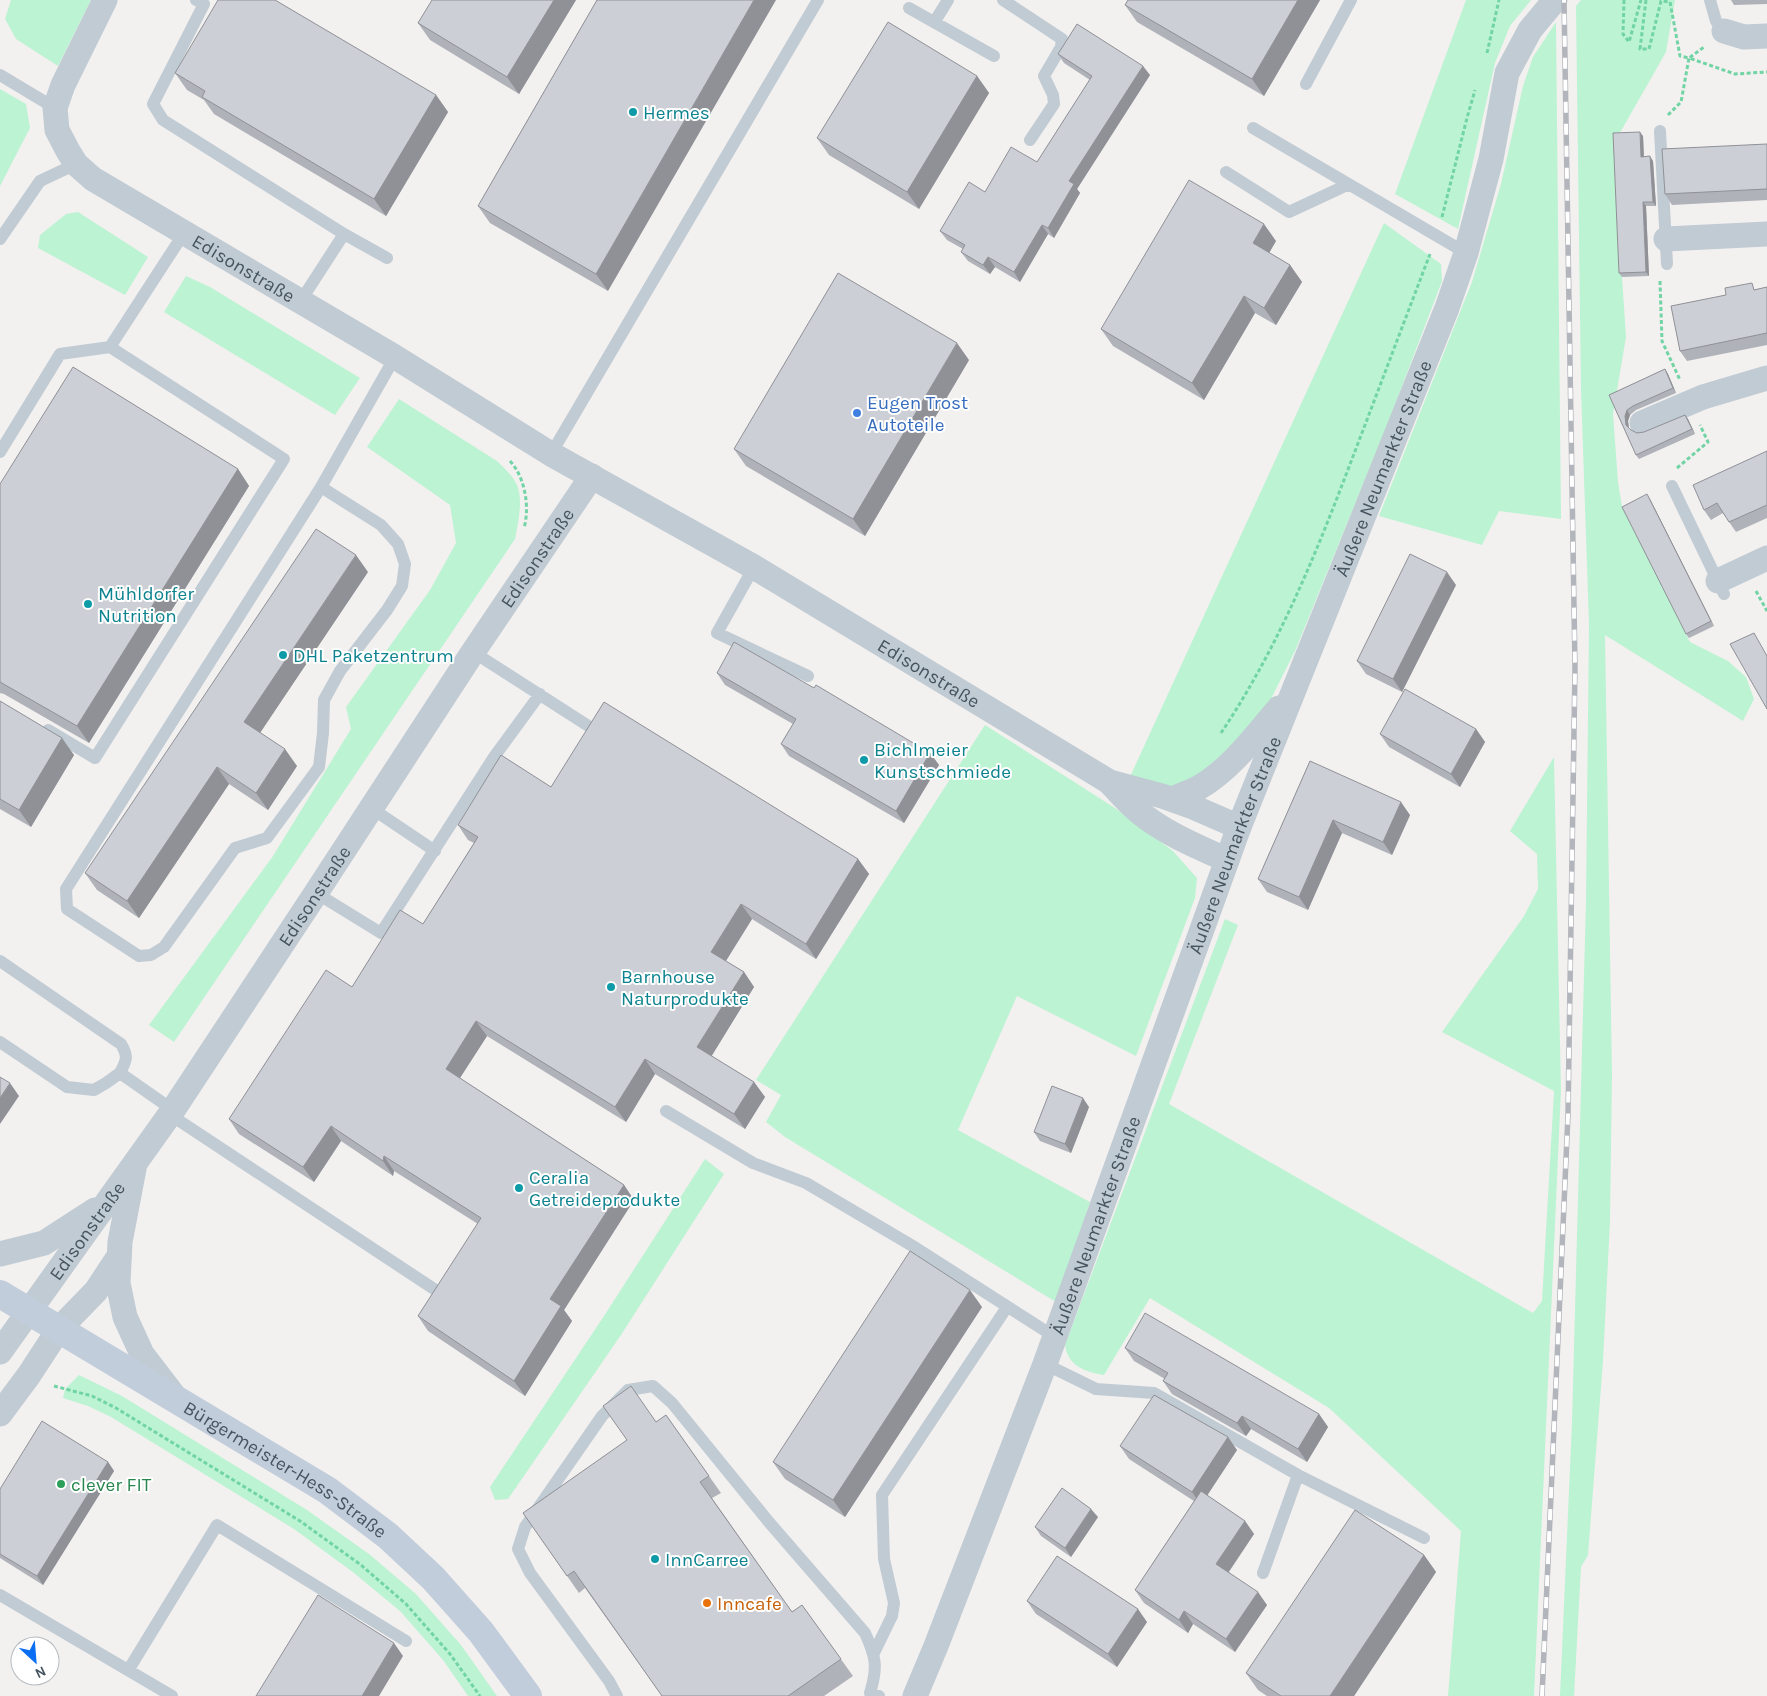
<svg xmlns="http://www.w3.org/2000/svg" width="1767" height="1696" viewBox="0 0 1767 1696" font-family="Karla,sans-serif">
<rect width="100%" height="100%" fill="#f3f0f0"/>
<path fill="#bcf3d2" d="M 11,0 L 91,0 L 58,66 L 16,39 L 5,19 Z
M 1466,0 L 1531,0 L 1510,26 L 1495,63 L 1458,229 L 1395,194 Z
M 1581,0 L 1675,0 L 1666,52 L 1617,138 L 1622,277 L 1626,337 L 1613,414 L 1618,482 L 1622,506 L 1690,642 L 1728,661 L 1746,677 L 1754,699 L 1743,721 L 1605,635 L 1612,1075 L 1610,1221 L 1603,1361 L 1588,1555 L 1581,1567 L 1574,1696 L 1560,1696 L 1572,1422 L 1586,901 L 1589,624 L 1581,390 L 1576,6 Z
M 1556,22 L 1561,519 L 1499,511 L 1482,545 L 1379,516 L 1472,282 L 1501,184 L 1523,86 L 1533,57 Z
M 0,89 L 26,104 L 30,128 L 0,186 Z
M 78,212 L 148,257 L 125,295 L 38,248 L 40,235 L 66,214 Z
M 1384,223 L 1441,264 L 1442,281 L 1388,423 L 1295,651 L 1271,699 L 1241,739 L 1189,785 L 1160,789 L 1129,779 Z
M 186,276 L 210,287 L 360,378 L 335,415 L 164,312 Z
M 399,399 L 497,461 C 504,468 512,475 516,483 C 524,497 518,524 515,539 L 174,1042 L 149,1025 L 273,856 L 351,729 L 346,707 L 430,590 L 456,543 L 450,505 L 367,447 Z
M 985,725 L 1115,808 L 1173,851 L 1197,878 L 1195,898 L 1136,1056 L 1017,996 L 958,1130 L 1090,1202 L 1056,1302 L 785,1137 L 766,1122 L 781,1095 L 756,1080 Z
M 1554,757 L 1561,1090 L 1534,1696 L 1448,1696 L 1461,1531 L 1329,1408 L 1150,1298 L 1104,1375 C 1085,1372 1068,1366 1065,1345 L 1225,919 L 1238,925 L 1169,1104 L 1533,1313 L 1542,1301 L 1554,1091 L 1442,1032 L 1524,916 L 1538,889 L 1537,854 L 1510,831 Z
M 705,1159 L 724,1174 L 621,1335 L 508,1499 L 495,1500 L 490,1487 L 604,1316 Z
M 79,1375 L 122,1396 L 307,1510 L 369,1554 L 416,1594 L 461,1645 L 497,1696 L 468,1696 L 443,1660 L 400,1611 L 354,1573 L 294,1529 L 111,1417 L 88,1406 L 63,1398 L 65,1389 Z"/>
<g fill="none" stroke-linecap="round" stroke-linejoin="round">
<path stroke="#71d4a4" stroke-width="3" stroke-dasharray="4 2.5" stroke-linecap="butt" d="M 1624,0 L 1623,34 L 1629,42 L 1641,0
M 1646,0 L 1640,49 L 1649,49 L 1661,1 L 1670,2 L 1680,56 L 1689,58 L 1704,47
M 1487,53 L 1499,0
M 1668,115 L 1681,102 L 1689,58 L 1735,74 L 1767,72
M 1442,217 L 1467,118 L 1475,90
M 1660,281 L 1662,341 L 1680,380
M 510,461 C 525,477 530,507 524,528
M 1677,468 L 1708,442 L 1700,425
M 1756,591 L 1767,611
M 1221,733 C 1278,648 1316,554 1352,459 C 1378,391 1404,322 1430,254
M 54,1386 L 92,1396 L 116,1408 L 300,1521 L 361,1565 L 406,1604 L 450,1654 L 480,1696"/>
<path stroke="#c0cbd3" stroke-width="12" d="M 196,0 L 204,4 L 153,104 L 163,120 L 344,234 L 387,258
M 1003,0 L 1062,39 L 1061,47 L 1044,76 L 1053,95 L 1054,104 L 1030,140
M 1710,0 L 1716,21 L 1724,31
M 909,8 L 994,56
M 935,21 L 948,0
M 0,75 L 55,108
M 1306,84 L 1351,0
M 1253,128 L 1466,253
M 1660,131 L 1667,264
M 1226,172 L 1289,212 L 1347,185
M 0,239 L 40,181 L 76,164
M 300,302 L 344,234
M 110,347 L 184,233
M 0,452 L 60,354 L 110,347 L 284,459 L 95,758 L 48,730
M 551,454 L 818,0
M 1672,486 L 1724,594
M 321,487 L 381,525 L 398,544 L 405,564 L 402,586 L 387,610 L 340,671 L 324,700 L 323,733 L 319,767 L 267,838 L 235,848 L 164,947 L 151,955 L 139,956 L 67,909 L 66,889 L 321,487 L 395,357
M 754,567 L 717,633 L 808,676
M 473,652 L 590,727
M 371,808 L 435,851
M 316,893 L 381,933 L 494,757 L 540,694
M 0,961 L 121,1044 C 129,1057 126,1061 120,1073 L 173,1110
M 0,1042 L 67,1087 L 94,1090 L 106,1083 L 120,1073
M 666,1111 L 753,1163 L 806,1183 L 916,1248 L 1055,1337
M 169,1114 L 434,1289
M 1045,1364 L 1096,1389 L 1154,1393 L 1298,1475 L 1263,1573
M 1298,1475 L 1424,1538
M 0,1595 L 172,1696
M 874,1653 L 892,1616 L 894,1603 L 884,1559 L 882,1495 L 1007,1307
M 129,1669 L 217,1525 L 406,1641
M 617,1696 L 609,1681 L 530,1573 L 518,1549 L 525,1527 L 602,1416 L 628,1390 L 653,1386 L 672,1403 L 768,1521 L 865,1633 C 876,1657 878,1667 870,1693 L 879,1696"/>
<g stroke="#c0cbd3" stroke-width="25">
<path id="s1" d="M 105,0 L 63,85 L 55,108 L 57,130 L 68,151 L 76,164 L 93,179 L 395,357 L 551,454 L 754,567 L 1108,781 C 1118,791 1127,802 1138,811 C 1164,833 1196,846 1227,860"/>
<path d="M 1724,31 L 1744,37 L 1767,36"/>
<path d="M 1666,239 L 1767,234"/>
<path d="M 1642,423 L 1703,397 L 1767,378"/>
<path d="M 1718,581 L 1767,558"/>
<path d="M 1110,782 L 1162,796 L 1193,807 L 1239,827"/>
<path d="M 1172,799 C 1181,795 1191,792 1200,787 C 1232,768 1256,735 1279,708"/>
<path d="M 134,1169 L 120,1242 L 118,1283 L 125,1317 L 142,1354 L 175,1397"/>
<path d="M 0,1254 L 44,1243 L 95,1210"/>
<path id="s2" d="M 0,1352 L 173,1110 L 316,893 L 473,652 L 592,476"/>
<path d="M 0,1414 L 29,1375 L 59,1329 L 96,1291 L 119,1256"/>
<path id="s3" d="M 915,1696 L 936,1646 L 1045,1364 L 1239,827 L 1447,308 L 1466,253 L 1491,159 L 1507,73 L 1530,30 L 1555,0"/>
</g>
<path stroke="#c2cddb" stroke-width="28" id="s4" d="M 0,1294 L 327,1490 L 388,1536 L 433,1578 L 481,1632 L 528,1696"/>
<defs>
<path id="rail" d="M 1542,1696 L 1568,1115 L 1575,667 L 1564,0"/>
</defs>
<use href="#rail" stroke="#b2b5bb" stroke-width="5.5"/>
<use href="#rail" stroke="#fff" stroke-width="4" stroke-dasharray="11" stroke-linecap="butt"/>
</g>
<path fill="#afb2b8" d="M 576,0 L 519,94 L 430,40 L 418,23 Z
M 597,0 L 608,291 L 490,223 L 478,206 Z
M 1128,0 L 1320,0 L 1264,96 L 1137,22 L 1125,5 Z
M 1731,0 L 1767,0 L 1767,4 L 1734,5 Z
M 1058,54 L 1150,75 L 1077,189 L 1080,193 L 1054,238 L 1048,234 L 1020,282 L 995,267 L 990,274 L 968,261 L 961,252 L 963,249 L 947,240 L 940,231 L 985,192 L 1037,162 L 1090,80 L 1064,63 Z
M 175,73 L 436,95 L 448,112 L 386,216 L 214,114 L 204,100 L 187,90 Z
M 977,76 L 989,93 L 919,209 L 829,155 L 817,138 Z
M 1643,136 L 1644,157 L 1653,161 L 1656,206 L 1646,206 L 1649,276 L 1622,277 L 1619,273 Z
M 1767,144 L 1767,200 L 1672,205 L 1665,194 Z
M 1276,241 L 1269,253 L 1290,265 L 1302,282 L 1276,325 L 1255,313 L 1204,400 L 1113,346 L 1101,329 Z
M 1767,287 L 1767,345 L 1687,361 L 1680,351 L 1726,295 Z
M 969,360 L 865,536 L 746,466 L 734,449 Z
M 1665,369 L 1668,374 L 1676,393 L 1636,410 L 1630,415 L 1628,421 L 1629,428 L 1631,430 L 1637,433 L 1644,432 L 1685,415 L 1688,419 L 1695,434 L 1639,459 L 1636,455 L 1609,395 Z
M 1767,451 L 1767,518 L 1736,532 L 1723,513 L 1711,520 L 1704,510 Z
M 238,469 L 249,486 L 89,743 L 4,694 L 0,693 L 0,484 Z
M 1650,499 L 1714,626 L 1689,638 L 1686,634 Z
M 368,572 L 260,732 L 297,766 L 268,810 L 229,784 L 139,918 L 97,890 L 85,873 Z
M 1456,585 L 1402,692 L 1366,674 L 1357,661 Z
M 717,673 L 814,688 L 930,753 L 939,765 L 904,823 L 789,756 L 781,744 L 793,724 L 725,685 Z
M 0,701 L 74,755 L 31,827 L 0,809 Z
M 1476,729 L 1485,742 L 1460,787 L 1389,747 L 1380,734 Z
M 1310,761 L 1410,815 L 1392,855 L 1342,833 L 1308,910 L 1267,892 L 1258,879 Z
M 551,787 L 858,859 L 869,874 L 816,959 L 752,919 L 726,961 L 744,972 L 754,987 L 711,1056 L 754,1082 L 765,1097 L 745,1129 L 655,1074 L 626,1122 L 487,1036 L 460,1078 L 624,1185 L 634,1200 L 564,1310 L 572,1321 L 525,1396 L 428,1331 L 418,1316 L 478,1224 L 394,1171 L 393,1176 L 341,1141 L 314,1182 L 239,1134 L 229,1119 L 352,987 L 423,924 L 474,843 L 468,840 L 458,825 Z
M 1089,1107 L 1071,1153 L 1040,1141 L 1034,1132 Z
M 982,1307 L 845,1517 L 785,1479 L 773,1462 Z
M 1125,1348 L 1319,1414 L 1328,1427 L 1307,1462 L 1251,1429 L 1246,1436 L 1172,1394 L 1163,1381 L 1165,1379 L 1134,1361 Z
M 666,1415 L 721,1493 L 712,1498 L 792,1612 L 802,1605 L 853,1676 L 824,1696 L 662,1696 L 585,1588 L 579,1593 L 523,1513 Z
M 1120,1446 L 1237,1450 L 1207,1495 L 1245,1521 L 1254,1534 L 1229,1572 L 1267,1605 L 1235,1652 L 1193,1624 L 1188,1633 L 1144,1603 L 1135,1590 L 1194,1501 L 1129,1459 Z
M 108,1462 L 114,1471 L 43,1585 L 0,1558 L 0,1489 Z
M 1098,1517 L 1071,1557 L 1041,1536 L 1035,1527 Z
M 1424,1555 L 1436,1572 L 1354,1696 L 1267,1696 L 1258,1690 L 1246,1673 Z
M 1027,1601 L 1147,1622 L 1117,1667 L 1036,1614 Z"/>
<path fill="#8f9196" d="M 554,0 L 576,0 L 519,94 L 507,77 Z
M 754,0 L 776,0 L 608,291 L 596,274 Z
M 1298,0 L 1320,0 L 1264,96 L 1252,79 Z
M 1143,66 L 1150,75 L 1077,189 L 1080,193 L 1054,238 L 1048,228 L 1069,181 Z
M 977,76 L 989,93 L 919,209 L 907,192 Z
M 436,95 L 448,112 L 386,216 L 374,199 Z
M 1640,132 L 1643,136 L 1644,161 L 1641,157 Z
M 1650,156 L 1653,161 L 1656,206 L 1653,202 Z
M 1643,202 L 1646,206 L 1649,276 L 1646,272 Z
M 1264,224 L 1276,241 L 1265,260 L 1253,243 Z
M 1042,225 L 1048,234 L 1020,282 L 1014,272 Z
M 988,257 L 995,267 L 990,274 L 983,265 Z
M 1290,265 L 1302,282 L 1276,325 L 1264,308 Z
M 1244,296 L 1255,313 L 1204,400 L 1192,383 Z
M 957,343 L 969,360 L 865,536 L 853,519 Z
M 1665,369 L 1668,374 L 1676,393 L 1673,388 Z
M 1627,410 L 1630,415 L 1628,421 L 1629,429 L 1626,425 L 1625,416 Z
M 1685,415 L 1688,419 L 1695,434 L 1692,429 Z
M 238,469 L 249,486 L 89,743 L 77,726 Z
M 1647,494 L 1650,499 L 1714,626 L 1711,621 Z
M 356,555 L 368,572 L 256,739 L 244,722 Z
M 1447,572 L 1456,585 L 1402,692 L 1393,679 Z
M 1476,729 L 1485,742 L 1460,787 L 1451,774 Z
M 62,738 L 74,755 L 31,827 L 19,810 Z
M 285,749 L 297,766 L 268,810 L 256,793 Z
M 930,753 L 939,765 L 904,823 L 896,811 Z
M 217,767 L 229,784 L 139,918 L 127,901 Z
M 1401,802 L 1410,815 L 1392,855 L 1383,842 Z
M 1333,820 L 1342,833 L 1308,910 L 1299,897 Z
M 858,859 L 869,874 L 816,959 L 806,944 Z
M 741,904 L 752,919 L 722,967 L 711,952 Z
M 744,972 L 754,987 L 708,1062 L 697,1047 Z
M 476,1021 L 487,1036 L 456,1084 L 446,1069 Z
M 645,1059 L 655,1074 L 626,1122 L 615,1107 Z
M 754,1082 L 765,1097 L 745,1129 L 734,1114 Z
M 10,1083 L 19,1096 L 0,1124 L 0,1098 Z
M 1083,1098 L 1089,1107 L 1071,1153 L 1065,1144 Z
M 331,1126 L 341,1141 L 314,1182 L 303,1167 Z
M 384,1156 L 394,1171 L 393,1176 L 383,1161 Z
M 624,1185 L 634,1200 L 564,1310 L 572,1321 L 525,1396 L 514,1381 L 550,1299 Z
M 970,1290 L 982,1307 L 845,1517 L 833,1500 Z
M 1319,1414 L 1328,1427 L 1307,1462 L 1298,1449 Z
M 1242,1416 L 1251,1429 L 1246,1436 L 1237,1423 Z
M 1228,1437 L 1237,1450 L 1201,1505 L 1192,1492 Z
M 108,1462 L 114,1471 L 43,1585 L 37,1576 Z
M 1091,1509 L 1098,1517 L 1071,1557 L 1065,1548 Z
M 1245,1521 L 1254,1534 L 1225,1577 L 1216,1564 Z
M 1424,1555 L 1436,1572 L 1354,1696 L 1330,1696 Z
M 1258,1592 L 1267,1605 L 1235,1652 L 1226,1639 Z
M 1138,1609 L 1147,1622 L 1117,1667 L 1108,1654 Z
M 1184,1611 L 1193,1624 L 1188,1633 L 1179,1620 Z
M 394,1643 L 403,1656 L 379,1696 L 362,1696 Z"/>
<path fill="#cccfd6" stroke="#8f9196" d="M 218,0 L 275,0 L 436,95 L 374,199 L 202,97 L 205,91 L 175,73 Z
M 432,0 L 554,0 L 507,77 L 418,23 Z
M 597,0 L 754,0 L 596,274 L 478,206 Z
M 1128,0 L 1298,0 L 1252,79 L 1125,5 Z
M 888,22 L 977,76 L 907,192 L 817,138 Z
M 1077,24 L 1143,66 L 1069,181 L 1074,184 L 1048,228 L 1042,225 L 1014,272 L 988,257 L 983,265 L 961,252 L 965,245 L 940,231 L 969,182 L 985,192 L 1011,147 L 1037,162 L 1092,76 L 1058,54 Z
M 1640,132 L 1641,157 L 1650,156 L 1653,202 L 1643,202 L 1646,272 L 1619,273 L 1613,133 Z
M 1767,144 L 1767,189 L 1665,194 L 1662,149 Z
M 1189,180 L 1264,224 L 1253,243 L 1290,265 L 1264,308 L 1244,296 L 1192,383 L 1101,329 Z
M 838,273 L 957,343 L 853,519 L 734,449 Z
M 1752,283 L 1754,290 L 1767,287 L 1767,333 L 1680,351 L 1671,306 L 1726,295 L 1725,288 Z
M 73,367 L 238,469 L 77,726 L 0,682 L 0,484 Z
M 1665,369 L 1673,388 L 1633,406 L 1627,410 L 1625,416 L 1626,425 L 1631,430 L 1637,433 L 1644,432 L 1685,415 L 1692,429 L 1636,455 L 1609,395 Z
M 1767,451 L 1767,505 L 1729,522 L 1717,503 L 1704,510 L 1693,485 Z
M 1647,494 L 1711,621 L 1686,634 L 1622,507 Z
M 316,529 L 356,555 L 244,722 L 285,749 L 256,793 L 217,767 L 127,901 L 85,873 Z
M 1410,554 L 1447,572 L 1393,679 L 1357,661 Z
M 1754,633 L 1767,656 L 1767,709 L 1730,644 Z
M 734,642 L 814,688 L 816,685 L 930,753 L 896,811 L 781,744 L 796,719 L 717,673 Z
M 1405,689 L 1476,729 L 1451,774 L 1380,734 Z
M 0,701 L 62,738 L 19,810 L 0,799 Z
M 604,702 L 858,859 L 806,944 L 741,904 L 711,952 L 744,972 L 697,1047 L 754,1082 L 734,1114 L 645,1059 L 615,1107 L 476,1021 L 446,1069 L 624,1185 L 550,1299 L 561,1306 L 514,1381 L 418,1316 L 481,1218 L 384,1156 L 383,1161 L 331,1126 L 303,1167 L 229,1119 L 326,970 L 352,987 L 400,910 L 423,924 L 478,837 L 458,825 L 501,755 L 551,787 Z
M 1310,761 L 1401,802 L 1383,842 L 1333,820 L 1299,897 L 1258,879 Z
M 0,1077 L 10,1083 L 0,1098 Z
M 1052,1086 L 1083,1098 L 1065,1144 L 1034,1132 Z
M 910,1251 L 970,1290 L 833,1500 L 773,1462 Z
M 1145,1313 L 1319,1414 L 1298,1449 L 1242,1416 L 1237,1423 L 1163,1381 L 1168,1373 L 1125,1348 Z
M 631,1386 L 656,1422 L 666,1415 L 709,1476 L 700,1482 L 792,1612 L 802,1605 L 841,1659 L 788,1696 L 662,1696 L 574,1571 L 567,1576 L 523,1513 L 627,1440 L 603,1406 Z
M 1154,1395 L 1228,1437 L 1192,1492 L 1120,1446 Z
M 42,1421 L 108,1462 L 37,1576 L 0,1554 L 0,1489 Z
M 1062,1488 L 1091,1509 L 1065,1548 L 1035,1527 Z
M 1201,1491 L 1245,1521 L 1216,1564 L 1258,1592 L 1226,1639 L 1184,1611 L 1179,1620 L 1135,1590 Z
M 1355,1510 L 1424,1555 L 1330,1696 L 1281,1696 L 1246,1673 Z
M 1057,1556 L 1138,1609 L 1108,1654 L 1027,1601 Z
M 318,1595 L 394,1643 L 362,1696 L 256,1696 Z"/>
<g fill="#0f9aa8" stroke="#fff" stroke-width="2">
<circle cx="633" cy="112" r="5"/>
<circle cx="88" cy="604" r="5"/>
<circle cx="283" cy="655" r="5"/>
<circle cx="864" cy="760" r="5"/>
<circle cx="611" cy="987" r="5"/>
<circle cx="519" cy="1188" r="5"/>
<circle cx="655" cy="1559" r="5"/>
</g>
<circle fill="#3f7fe0" stroke="#fff" stroke-width="2" cx="857" cy="413" r="5"/>
<circle fill="#2e9e5b" stroke="#fff" stroke-width="2" cx="61" cy="1484" r="5"/>
<circle fill="#e8710a" stroke="#fff" stroke-width="2" cx="707" cy="1603" r="5"/>
<g text-anchor="middle" stroke-width="4" stroke-linejoin="round" paint-order="stroke">
<g font-size="19" fill="#0d838f" stroke="#fff" text-anchor="start">
<text x="643" y="119">Hermes</text>
<text x="98" y="600">Mühldorfer<tspan x="98" dy="22">Nutrition</tspan></text>
<text x="293" y="662">DHL Paketzentrum</text>
<text x="874" y="756">Bichlmeier<tspan x="874" dy="22">Kunstschmiede</tspan></text>
<text x="621" y="983">Barnhouse<tspan x="621" dy="22">Naturprodukte</tspan></text>
<text x="529" y="1184">Ceralia<tspan x="529" dy="22">Getreideprodukte</tspan></text>
<text x="665" y="1566">InnCarree</text>
</g>
<g font-size="19" fill="#465460" stroke="#fff">
<text dy="7" stroke="none"><textPath href="#s1" startOffset="378">Edisonstraße</textPath></text>
<text dy="7" stroke="none"><textPath href="#s3" startOffset="1314">Äußere Neumarkter Straße</textPath></text>
<text dy="7" stroke="none"><textPath href="#s2" startOffset="959">Edisonstraße</textPath></text>
<text dy="7" stroke="none"><textPath href="#s1" startOffset="1174">Edisonstraße</textPath></text>
<text dy="7" stroke="none"><textPath href="#s3" startOffset="909">Äußere Neumarkter Straße</textPath></text>
<text dy="7" stroke="none"><textPath href="#s2" startOffset="554">Edisonstraße</textPath></text>
<text dy="7" stroke="none"><textPath href="#s3" startOffset="504">Äußere Neumarkter Straße</textPath></text>
<text dy="7" stroke="none"><textPath href="#s2" startOffset="149">Edisonstraße</textPath></text>
<text dy="7" stroke="none"><textPath href="#s4" startOffset="335">Bürgermeister-Hess-Straße</textPath></text>
</g>
<g font-size="19" fill="#366cbe" stroke="#fff" text-anchor="start">
<text x="867" y="409">Eugen Trost<tspan x="867" dy="22">Autoteile</tspan></text>
</g>
<g font-size="19" fill="#27864d" stroke="#fff" text-anchor="start">
<text x="71" y="1491">clever FIT</text>
</g>
<g font-size="19" fill="#c56008" stroke="#fff" text-anchor="start">
<text x="717" y="1610">Inncafe</text>
</g>
</g>
<g transform="translate(35 1661) rotate(154)"><circle r="24" fill="#ffffff" stroke="#b5bbbf"/>
<path d="M0-4L9 19L0 12L-9 19Z" fill="#0a6ef3"/>
<text y="-8" font-size="14" font-weight="bold" text-anchor="middle" fill="#465460">N</text>
</g>
</svg>
